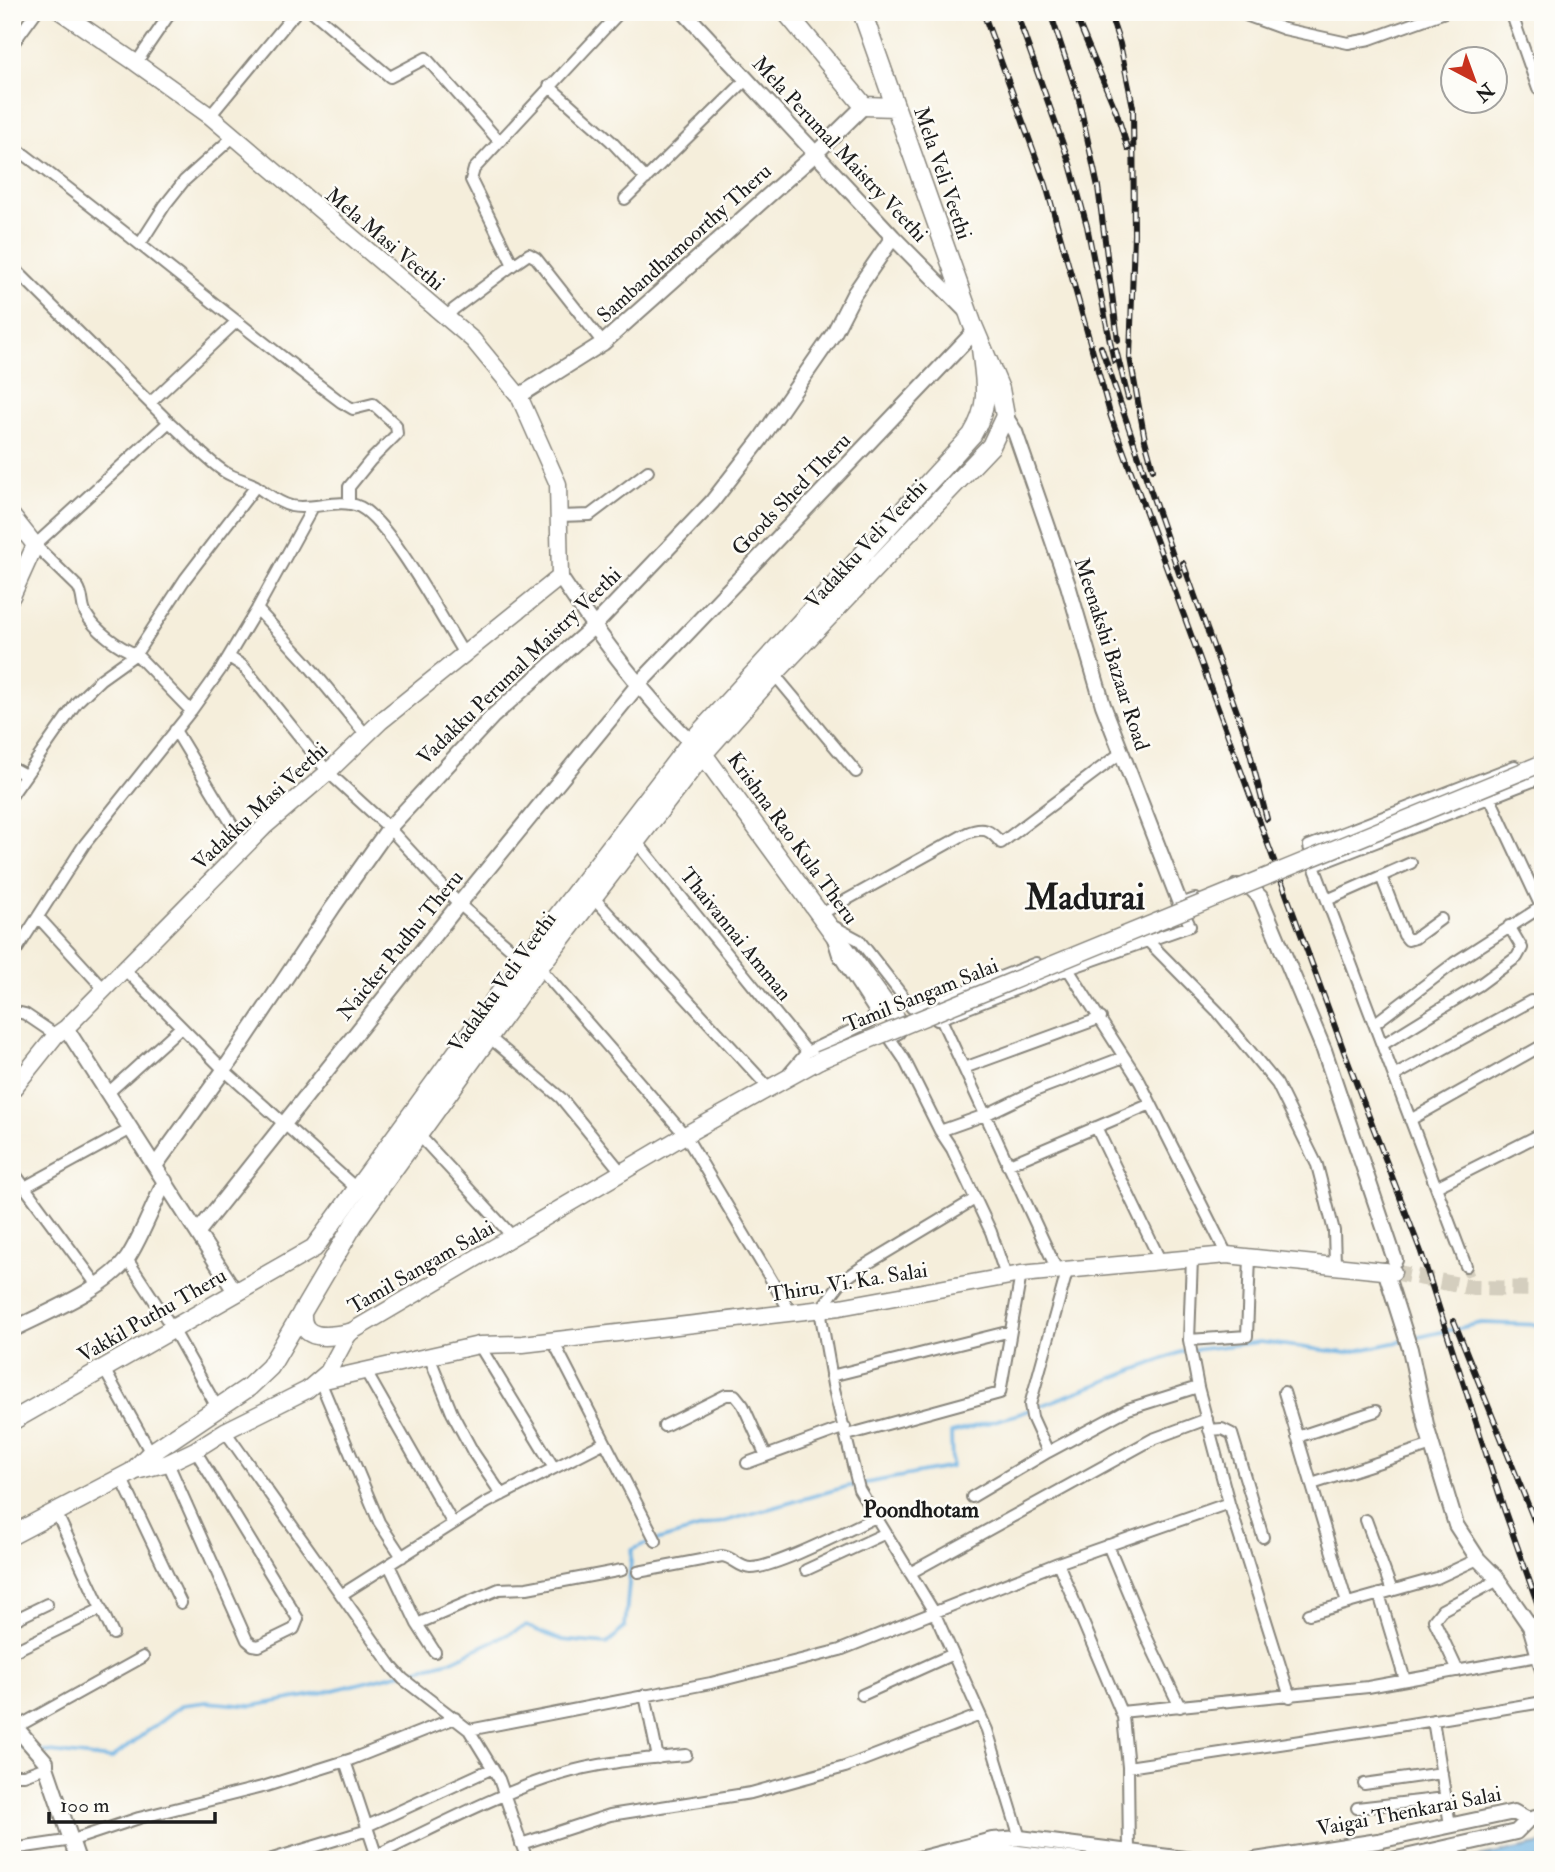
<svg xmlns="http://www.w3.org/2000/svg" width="1555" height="1872" viewBox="0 0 1555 1872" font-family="'IM FELL Double Pica',serif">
<rect width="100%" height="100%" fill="#fdfcf7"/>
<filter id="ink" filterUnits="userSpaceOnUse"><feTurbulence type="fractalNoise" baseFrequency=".0143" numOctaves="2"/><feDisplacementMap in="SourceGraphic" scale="14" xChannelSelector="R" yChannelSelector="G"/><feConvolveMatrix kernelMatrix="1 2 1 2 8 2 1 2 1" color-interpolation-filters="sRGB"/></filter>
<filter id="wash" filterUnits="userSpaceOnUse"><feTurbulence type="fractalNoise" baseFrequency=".00686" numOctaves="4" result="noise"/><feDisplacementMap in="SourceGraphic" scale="28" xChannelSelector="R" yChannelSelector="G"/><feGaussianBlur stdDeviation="1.57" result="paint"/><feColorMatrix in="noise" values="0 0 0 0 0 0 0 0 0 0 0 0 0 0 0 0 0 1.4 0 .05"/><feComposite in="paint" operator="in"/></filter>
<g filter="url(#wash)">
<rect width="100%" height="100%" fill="#f5eedb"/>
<path fill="#6bb1e2" stroke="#44667f" stroke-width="2" d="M 1543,1842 L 1543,1860 L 1464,1860 L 1538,1845 Z"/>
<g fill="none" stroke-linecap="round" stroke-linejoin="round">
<path stroke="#6bb1e2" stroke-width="3.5" d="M 1410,1339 L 1481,1323 L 1543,1325
M 12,1746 L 27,1748
M 41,1751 L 111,1759 L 182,1705 L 207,1702 L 252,1706 L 313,1695 L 450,1661 L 526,1626 L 561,1640 L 607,1644 L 625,1627 L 632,1550 L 642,1545 L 845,1487 L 952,1467 L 951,1433 L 1019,1414 L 1184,1351 L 1260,1342 L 1346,1353 L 1403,1341"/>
</g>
</g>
<g filter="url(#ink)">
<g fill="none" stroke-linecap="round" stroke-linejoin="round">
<path stroke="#d4cebe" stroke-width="10" stroke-dasharray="10 5" stroke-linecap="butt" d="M 1466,1266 L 1474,1288"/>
<path stroke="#d4cebe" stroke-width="16" stroke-dasharray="16 8" stroke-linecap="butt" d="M 1393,1272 L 1474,1288 L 1543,1289"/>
<defs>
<path id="minor" d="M 313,12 L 390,77 L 426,58 L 499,141
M 1245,12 L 1248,16 L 1284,29 L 1348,43 L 1370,39 L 1445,12
M 1511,12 L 1538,89 L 1543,91
M 12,45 L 36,12
M 136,63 L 171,12
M 549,86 L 611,141 L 646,179
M 210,116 L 296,12
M 12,145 C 123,229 230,318 341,402 L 353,409 L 373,404 L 396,425 L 397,434 L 370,461 L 349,487 L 349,504
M 625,199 L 746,80
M 140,244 L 165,205 L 184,181 L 233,137
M 513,265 L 529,254 L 536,258 L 603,343
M 12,266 L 169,422
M 446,318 L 454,309 L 513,265 L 471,180 L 474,169 L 620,12
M 150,403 L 236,322
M 559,516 L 590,515 L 648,471
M 257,609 L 305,661 L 366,735
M 229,657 L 243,666 L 328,772 L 389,828 L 459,904 L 524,960
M 774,674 L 856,772
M 191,711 L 136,654 C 119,648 95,630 86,614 C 81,606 84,596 78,587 L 35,545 L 169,422 C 187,438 205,459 225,472 C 234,478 245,480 254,485 C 267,493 276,502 291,506 C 314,511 338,497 360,507 C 391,523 443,621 464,654
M 175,730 L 245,846
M 12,768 L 25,775
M 12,795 L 77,702 L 101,679 L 136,654 L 185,579 L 256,486
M 1490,798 L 1543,911
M 636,841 L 807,1052
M 1314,866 L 1543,777
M 1381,876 L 1404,935 L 1408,940 L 1415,938 L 1441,919
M 593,897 L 769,1088
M 1327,900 L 1411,863
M 821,914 L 967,833 C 984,826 990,830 1001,843 L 1122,752
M 39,918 L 104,989
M 831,925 L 859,940 L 912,1008 L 919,1009 L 1036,963
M 1147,940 L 1218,1012 L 1277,1084 L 1317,1165 L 1334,1231 L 1335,1264
M 12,957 L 84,845 L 191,711 L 221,669 L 257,609 L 313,507
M 539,967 L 685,1135 L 791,1313
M 124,969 L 224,1070 L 357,1189
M 1068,969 L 1140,1082 L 1227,1255
M 12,1011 L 25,1014 L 56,1035
M 941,1019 L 1057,1270
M 937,1020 L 1068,969 L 1190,926 L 1181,906
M 1374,1024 L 1454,963 L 1541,907
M 899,1033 L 889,1037 L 904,1059 L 940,1131 L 952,1149 L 991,1232 L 1006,1276
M 489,1037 L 561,1098 L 623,1174
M 1382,1045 L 1479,985 L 1517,957 L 1522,948 L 1509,926
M 964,1068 L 1101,1018
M 789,1073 L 807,1052 L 871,1021 L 875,1012 L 838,955 L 833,939
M 1394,1076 L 1531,1001
M 108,1093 L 181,1027
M 1410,1120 L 1543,1045
M 1096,1127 L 1160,1260
M 940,1131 L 985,1115 L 1037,1090 L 1124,1057
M 419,1135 L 513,1237
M 1007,1165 L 1151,1104
M 12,1170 L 97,1285
M 25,1187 L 131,1129
M 1436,1187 L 1543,1133
M 975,1199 L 862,1267 L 842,1281 L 820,1310 L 833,1385 L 859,1489 L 934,1612 L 987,1730 L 1020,1838
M 1192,1258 L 1189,1340 L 1198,1387 L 1229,1503 L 1290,1697
M 127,1259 L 173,1329 L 218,1409
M 1466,1266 L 1314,866 L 1309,846 L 1515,766
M 1189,1340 L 1247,1336 L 1250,1257
M 553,1341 L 656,1541
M 479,1345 L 554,1468
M 429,1356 L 452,1413 L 473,1452 L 502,1495
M 104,1369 L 151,1453
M 365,1370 L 453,1524
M 831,1376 L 1011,1331
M 320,1381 L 379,1522 L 402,1557
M 1284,1392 L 1347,1603
M 664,1426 L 726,1395 L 735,1395 L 743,1405 L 766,1456
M 1209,1430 L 1222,1429 L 1232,1434 L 1263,1537
M 225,1431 L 393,1668 L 403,1679 L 469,1730 L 499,1779 L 527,1860
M 847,1435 L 1000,1393 L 1021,1274
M 1297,1437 L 1376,1411
M 1048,1452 L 1032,1417 L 1030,1405 L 1068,1268
M 168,1463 L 247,1640 L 253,1645 L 259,1646 L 294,1629 L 298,1619 L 195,1450
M 747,1463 L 845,1427
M 121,1477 L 181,1603
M 1312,1484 L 1432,1445
M 972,1497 L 1048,1452 L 1128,1409 L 1198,1387
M 56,1512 L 113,1634
M 1366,1520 L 1392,1591
M 1108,1545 L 1147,1638 L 1180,1707
M 1058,1563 L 1123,1717 L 1128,1767 L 1129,1853
M 389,1565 L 417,1624 L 435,1652
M 806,1570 L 886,1533
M 638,1572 L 722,1556 C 733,1557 739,1568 751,1568 C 775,1568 850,1529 876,1517
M 910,1573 L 1153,1439 L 1207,1419
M 1379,1594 L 1405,1680
M 341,1595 L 486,1503 L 605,1442
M 1309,1614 L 1437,1578 L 1478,1559
M 12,1621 L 47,1604
M 417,1624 L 499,1589 L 527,1588 L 622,1570
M 12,1652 L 101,1609
M 1458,1671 L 1434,1620 L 1442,1610 L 1498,1580
M 645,1695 L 658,1758
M 862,1695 L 953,1654
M 1121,1712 L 1368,1687 L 1538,1656
M 1433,1720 L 1450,1825
M 17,1727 L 143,1657
M 469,1730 L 711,1683 L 840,1650 L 1058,1563 L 1229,1503
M 345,1761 L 378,1860
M 1128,1767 L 1386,1728 L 1543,1702
M 12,1775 L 24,1775 L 46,1767
M 1364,1784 L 1442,1773
M 1357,1808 L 1446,1798
M 367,1826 L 493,1768
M 521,1844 L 610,1815 L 751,1793 L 845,1767 L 980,1715
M 12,1849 L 73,1840 L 139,1818 L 266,1786 L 352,1759 L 455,1718
M 377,1855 C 436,1827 496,1794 558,1775 C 599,1762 643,1759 686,1755
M 269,1860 L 368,1830"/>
<path id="tertiary" d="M 684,12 L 893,237 L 966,311
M 519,396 L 603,343 L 815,154 L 864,106
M 1005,416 L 1015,432 L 1068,585 L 1103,705 L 1181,906 L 1195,901
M 560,577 C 601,638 644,697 697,748
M 1237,886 L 1250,887 L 1260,897 L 1324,1050 L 1395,1260
M 66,1028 L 236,1293
M 155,1166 L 224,1070 L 333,907 L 389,828 L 493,716 L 593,627 L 712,502 L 760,440 L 834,333 L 854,294 L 893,237
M 198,1232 L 459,904 L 638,685 L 975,331
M 1385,1270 L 1410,1349 L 1427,1429 L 1456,1525 L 1478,1559 L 1496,1577 L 1530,1626 L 1543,1670
M 12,1330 C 45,1313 105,1289 127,1259 C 140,1240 154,1204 165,1181
M 12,1723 L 46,1762 L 46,1767 L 78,1860
M 915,1860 L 992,1840 L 1020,1838 L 1192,1860
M 970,1860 L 1001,1851 L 1078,1860
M 1255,1860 L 1378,1841 L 1514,1812 L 1528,1820
M 1392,1860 L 1516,1832 L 1528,1820 L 1543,1816"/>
<path id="secondary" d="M 12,516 L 35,545 L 12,596
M 12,1090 L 56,1035 L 66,1028 L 265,826 L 328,772 L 381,721 L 560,577 L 558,484 L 519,396 L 473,340 L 210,116 L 136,63 L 61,12
M 320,1381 L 479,1345 L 523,1344 L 840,1307 L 1021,1274 L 1227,1255 L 1393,1272
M 132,1472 L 168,1463 L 195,1450 L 225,1431 L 307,1390 L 328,1372 L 349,1333 L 685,1135 L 820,1060"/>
<path id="primary" d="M 786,12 L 864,106 L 895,107
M 862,12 L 972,323 L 1000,389 L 1005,416
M 703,754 L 901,1026
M 302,1312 C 300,1342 329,1337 349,1333
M 12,1421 L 314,1248 L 524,960 L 691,742 L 972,435 C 991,404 985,383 981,348
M 12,1535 L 132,1472 L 151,1453 L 249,1387 L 270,1367 L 354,1224 L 539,967 L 703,754 L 774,674 L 991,446 L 1005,416"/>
</defs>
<use href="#minor" stroke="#88857c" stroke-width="14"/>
<use href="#tertiary" stroke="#88857c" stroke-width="18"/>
<use href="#secondary" stroke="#88857c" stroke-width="19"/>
<use href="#primary" stroke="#88857c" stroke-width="21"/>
<use href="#minor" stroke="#fff" stroke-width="10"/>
<use href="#tertiary" stroke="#fff" stroke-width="14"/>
<use href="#secondary" stroke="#fff" stroke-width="16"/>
<use href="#primary" stroke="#fff" stroke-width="18"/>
<defs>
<path id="rail" d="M 983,12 L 1046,185 L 1111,417 L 1345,1054 L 1421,1252 L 1505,1512 L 1543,1619
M 1016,12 L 1070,164 L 1087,226 L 1114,361
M 1050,12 L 1078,96 L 1098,187 L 1118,340
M 1074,12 L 1116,111 L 1128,149
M 1109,12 L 1120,44 L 1133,107 L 1134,234 L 1130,358 L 1145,440 L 1153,469
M 1101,347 L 1180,576
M 1116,350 L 1128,398
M 1183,563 L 1245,734 L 1267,819
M 1454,1321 L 1543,1542"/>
</defs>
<use href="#rail" stroke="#1c1c1c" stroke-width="6"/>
<use href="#rail" stroke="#fdfcf7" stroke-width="3.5" stroke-dasharray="10" stroke-linecap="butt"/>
<defs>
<path id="secondary-bridge" d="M 820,1060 L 1543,763"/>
</defs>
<use href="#secondary-bridge" stroke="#88857c" stroke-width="19" stroke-linecap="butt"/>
<use href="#secondary-bridge" stroke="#fff" stroke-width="16"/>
</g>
</g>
<g text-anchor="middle" stroke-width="5" stroke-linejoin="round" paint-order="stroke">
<g font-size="21" fill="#1c1c1c" stroke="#fdfcf7">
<text transform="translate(840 149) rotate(47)" y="7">Mela Perumal Maistry Veethi</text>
<text transform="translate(943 173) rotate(71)" y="7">Mela Veli Veethi</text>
<text transform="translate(385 239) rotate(40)" y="7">Mela Masi Veethi</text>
<text transform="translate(684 243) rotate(-42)" y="7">Sambandhamoorthy Theru</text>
<text transform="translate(791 494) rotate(-46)" y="7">Goods Shed Theru</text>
<text transform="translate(866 544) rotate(-47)" y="7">Vadakku Veli Veethi</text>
<text transform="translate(1112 654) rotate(72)" y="7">Meenakshi Bazaar Road</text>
<text transform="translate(519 666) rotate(-44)" y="7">Vadakku Perumal Maistry Veethi</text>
<text transform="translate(260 806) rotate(-43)" y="7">Vadakku Masi Veethi</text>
<text transform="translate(793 838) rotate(54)" y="7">Krishna Rao Kula Theru</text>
<text transform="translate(736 934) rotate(51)" y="7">Thaivannai Amman</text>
<text transform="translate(400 945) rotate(-51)" y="7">Naicker Pudhu Theru</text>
<text transform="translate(502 982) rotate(-54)" y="7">Vadakku Veli Veethi</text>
<text transform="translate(921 995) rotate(-22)" y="7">Tamil Sangam Salai</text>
<text transform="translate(421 1267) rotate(-30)" y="7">Tamil Sangam Salai</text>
<text transform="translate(848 1282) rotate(-9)" y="7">Thiru. Vi. Ka. Salai</text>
<text transform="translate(152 1315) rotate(-30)" y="7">Vakkil Puthu Theru</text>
<text transform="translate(1409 1811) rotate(-11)" y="7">Vaigai Thenkarai Salai</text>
</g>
<g font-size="23" font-weight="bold" fill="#1c1c1c" stroke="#fdfcf7">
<text x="921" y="1517">Poondhotam</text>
</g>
<g font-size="35" font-weight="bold" fill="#1c1c1c" stroke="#fdfcf7">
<text x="1085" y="909">Madurai</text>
</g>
</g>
<rect width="1555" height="1872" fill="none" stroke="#fdfcf7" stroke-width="42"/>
<g transform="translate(1474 80) rotate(139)"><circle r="33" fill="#fdfcf7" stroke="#a3a29f" stroke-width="2"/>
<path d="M0-5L12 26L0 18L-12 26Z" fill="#c8321e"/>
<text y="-10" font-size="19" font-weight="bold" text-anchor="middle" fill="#1c1c1c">N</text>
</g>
<path d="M49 1812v10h166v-10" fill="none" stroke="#1c1c1c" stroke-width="3.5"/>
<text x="60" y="1812" font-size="21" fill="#1c1c1c" stroke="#fdfcf7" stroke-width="5" paint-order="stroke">100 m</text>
</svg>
